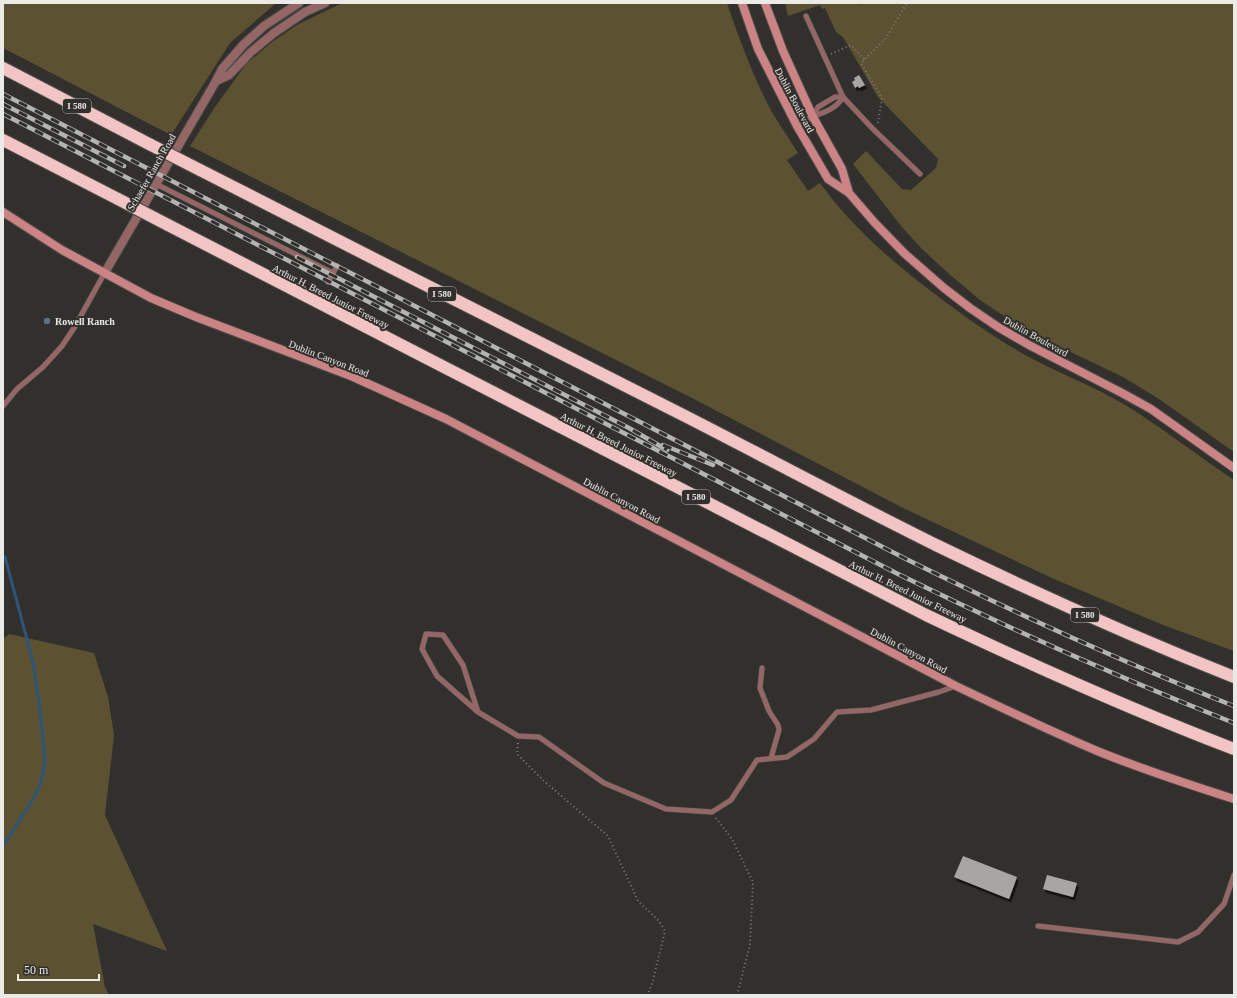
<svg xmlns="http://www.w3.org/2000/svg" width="1237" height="998" viewBox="0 0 1237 998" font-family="Georgia,serif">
<defs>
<filter id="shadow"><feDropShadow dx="2" dy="3.5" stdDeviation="0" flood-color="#0009"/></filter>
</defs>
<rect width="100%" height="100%" fill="#31302d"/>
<path fill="#5c5232" d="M 3,3 L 276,3 L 230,43 L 171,135 L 3,48 Z
M 342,3 L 727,3 C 740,41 754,79 773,114 C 781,127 790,140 798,153 L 787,160 L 808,191 L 820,183 C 853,228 891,261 935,294 C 965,317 995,338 1027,356 C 1060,374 1096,387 1127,406 C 1164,429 1198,456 1234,480 L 1234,651 L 1163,625 L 1054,579 L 903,508 L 688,396 L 190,146 L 215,107 L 246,64 L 272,42 L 297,25 Z
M 788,3 L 859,3 L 861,5 L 863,3 L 1234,3 L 1234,452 L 1159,399 L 1123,377 L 1056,345 L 1013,322 L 980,300 L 948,273 L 922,249 L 901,226 L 853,164 L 866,151 L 902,189 L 911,190 L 936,168 L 938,159 L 878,97 L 843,37 L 836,32 L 825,8 L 822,9 L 820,5 L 788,16 L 785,3 Z
M 9,634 L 94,653 L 108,697 L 114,735 L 105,815 L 167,951 L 93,924 L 105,987 L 109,995 L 3,995 L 3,639 Z"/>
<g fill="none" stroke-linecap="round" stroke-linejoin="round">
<path stroke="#2d5578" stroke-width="3" d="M 3,846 L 28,807 L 39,788 L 42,778 L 45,761 L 39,701 L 33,662 L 5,557"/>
</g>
<path fill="#a9a5a3" filter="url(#shadow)" d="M 859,75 L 865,85 L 859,88 L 858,86 L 855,88 L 852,82 L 855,80 L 854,78 Z
M 963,856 L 1017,877 L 1009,899 L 954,877 Z
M 1047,875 L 1077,883 L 1073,897 L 1043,889 Z"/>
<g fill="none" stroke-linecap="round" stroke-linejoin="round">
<defs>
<path id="lane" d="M 806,16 L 843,97 L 872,128 L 920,174
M 797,126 C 803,123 808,119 814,116 C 825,112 837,108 843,97 L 835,97 L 818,107 L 813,117
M 156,184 L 333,273
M 328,282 L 337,266
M 3,406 L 17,389 L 43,367 L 62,346 L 74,328 L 104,274
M 762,668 L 760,688 L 769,711 L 778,725 L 779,730 L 771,758
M 478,712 L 437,676 L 422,649 L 426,634 L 443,635 L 463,665 L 478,712 L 518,736 L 539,737 L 604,783 L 666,809 L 712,812 L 731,800 L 757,760 L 787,757 L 814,739 L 837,712 L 871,710 L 939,692 L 956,686
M 1038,926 L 1178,942 L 1198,932 L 1224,904 L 1234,875"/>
<path id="street" d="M 216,81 L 229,75 L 251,52 L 274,33 L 305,12 L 325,3
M 104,274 L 216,81 L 222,69 L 243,45 L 264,26 L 299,3"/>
<path id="secondary" d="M 742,3 L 758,49 L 797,126 L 828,179 L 849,193 L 874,222 L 904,253 L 944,288 L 970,308 L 998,327 L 1029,345 L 1122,393 L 1151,409 L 1234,468
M 765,3 L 783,51 L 813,117 L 842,169 L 849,193
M 3,212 L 62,250 L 151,298 L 196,317 L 351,376 L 446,419 L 956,686 C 1004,709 1052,732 1102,753 C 1145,770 1190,785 1234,799"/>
<path id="highway" d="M 3,68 L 151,145
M 3,140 L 118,199
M 200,170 C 361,253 524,334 685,416 C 769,459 853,504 938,546 C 1035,593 1133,637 1234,677
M 168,225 L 926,615 C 1027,663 1129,709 1234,749"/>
</defs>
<use href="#lane" stroke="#4f4e4b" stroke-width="6"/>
<use href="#street" stroke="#4f4e4b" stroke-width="10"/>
<use href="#secondary" stroke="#4f4e4b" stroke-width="10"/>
<use href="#highway" stroke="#4f4e4b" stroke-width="14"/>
<path stroke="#7e7d7a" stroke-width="2" stroke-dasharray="1 3" stroke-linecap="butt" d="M 831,54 L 851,45 L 864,59
M 878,123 L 882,98 L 861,63 L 886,38 L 907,3
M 518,743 L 517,754 L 544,781 L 608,836 L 638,901 L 659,921 L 665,931 L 653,980 L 648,995
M 716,818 L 732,839 L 753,882 L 750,945 L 737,995"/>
<use href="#lane" stroke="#946666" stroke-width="5"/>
<use href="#street" stroke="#946666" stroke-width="8"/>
<use href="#secondary" stroke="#cc8384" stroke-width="8"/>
<use href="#highway" stroke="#f3c4c4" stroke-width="12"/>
<defs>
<path id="rail" d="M 3,94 L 906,559 C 1013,612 1122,662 1234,706
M 3,104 L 124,166
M 3,114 L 898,574 C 1008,628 1120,678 1234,723
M 297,257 L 629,428 L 667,450
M 663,445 L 713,465"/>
</defs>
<use href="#rail" stroke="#b4b4b1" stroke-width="4.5"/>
<use href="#rail" stroke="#31302d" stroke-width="3" stroke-dasharray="9" stroke-linecap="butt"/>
<defs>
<path id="highway-bridge" d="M 151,145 L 200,170
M 118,199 L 168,225"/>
</defs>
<use href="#highway-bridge" stroke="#4f4e4b" stroke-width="14" stroke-linecap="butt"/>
<use href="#highway-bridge" stroke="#f3c4c4" stroke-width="12"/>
</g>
<circle fill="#5c6f8a" stroke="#31302d" stroke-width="1.5" cx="47" cy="321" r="4"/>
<g text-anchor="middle" stroke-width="4" stroke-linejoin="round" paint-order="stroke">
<g fill="#31302d" stroke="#b2b2af" stroke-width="1">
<rect x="63" y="99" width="28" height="14" rx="3"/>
<rect x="428" y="287" width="28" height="14" rx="3"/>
<rect x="682" y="490" width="28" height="14" rx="3"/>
<rect x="1071" y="608" width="28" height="14" rx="3"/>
</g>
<g font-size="9" font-weight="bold" fill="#eaeae7">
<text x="77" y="109">I 580</text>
<text x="442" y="297">I 580</text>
<text x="696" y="500">I 580</text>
<text x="1085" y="618">I 580</text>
</g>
<g font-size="10" fill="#eaeae7" stroke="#31302d">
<text transform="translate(795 100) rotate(62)" y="4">Dublin Boulevard</text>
<text transform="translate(151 172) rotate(-60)" y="4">Schaefer Ranch Road</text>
<text transform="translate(331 296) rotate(27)" y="4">Arthur H. Breed Junior Freeway</text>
<text transform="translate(1036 336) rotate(29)" y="4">Dublin Boulevard</text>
<text transform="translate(329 358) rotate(21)" y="4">Dublin Canyon Road</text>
<text transform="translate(619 444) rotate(27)" y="4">Arthur H. Breed Junior Freeway</text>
<text transform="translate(622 500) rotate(28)" y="4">Dublin Canyon Road</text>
<text transform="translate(908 591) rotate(26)" y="4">Arthur H. Breed Junior Freeway</text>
<text transform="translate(909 650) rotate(28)" y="4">Dublin Canyon Road</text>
</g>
<g font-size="10" font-weight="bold" fill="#eaeae7" stroke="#31302d" text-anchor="start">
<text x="55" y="325">Rowell Ranch</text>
</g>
</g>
<rect width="1237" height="998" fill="none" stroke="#eaeae7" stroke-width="8"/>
<path d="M18 974v6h81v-6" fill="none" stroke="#eaeae7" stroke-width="2"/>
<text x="24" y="974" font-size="12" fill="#eaeae7" stroke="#31302d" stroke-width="3" paint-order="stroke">50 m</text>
</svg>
